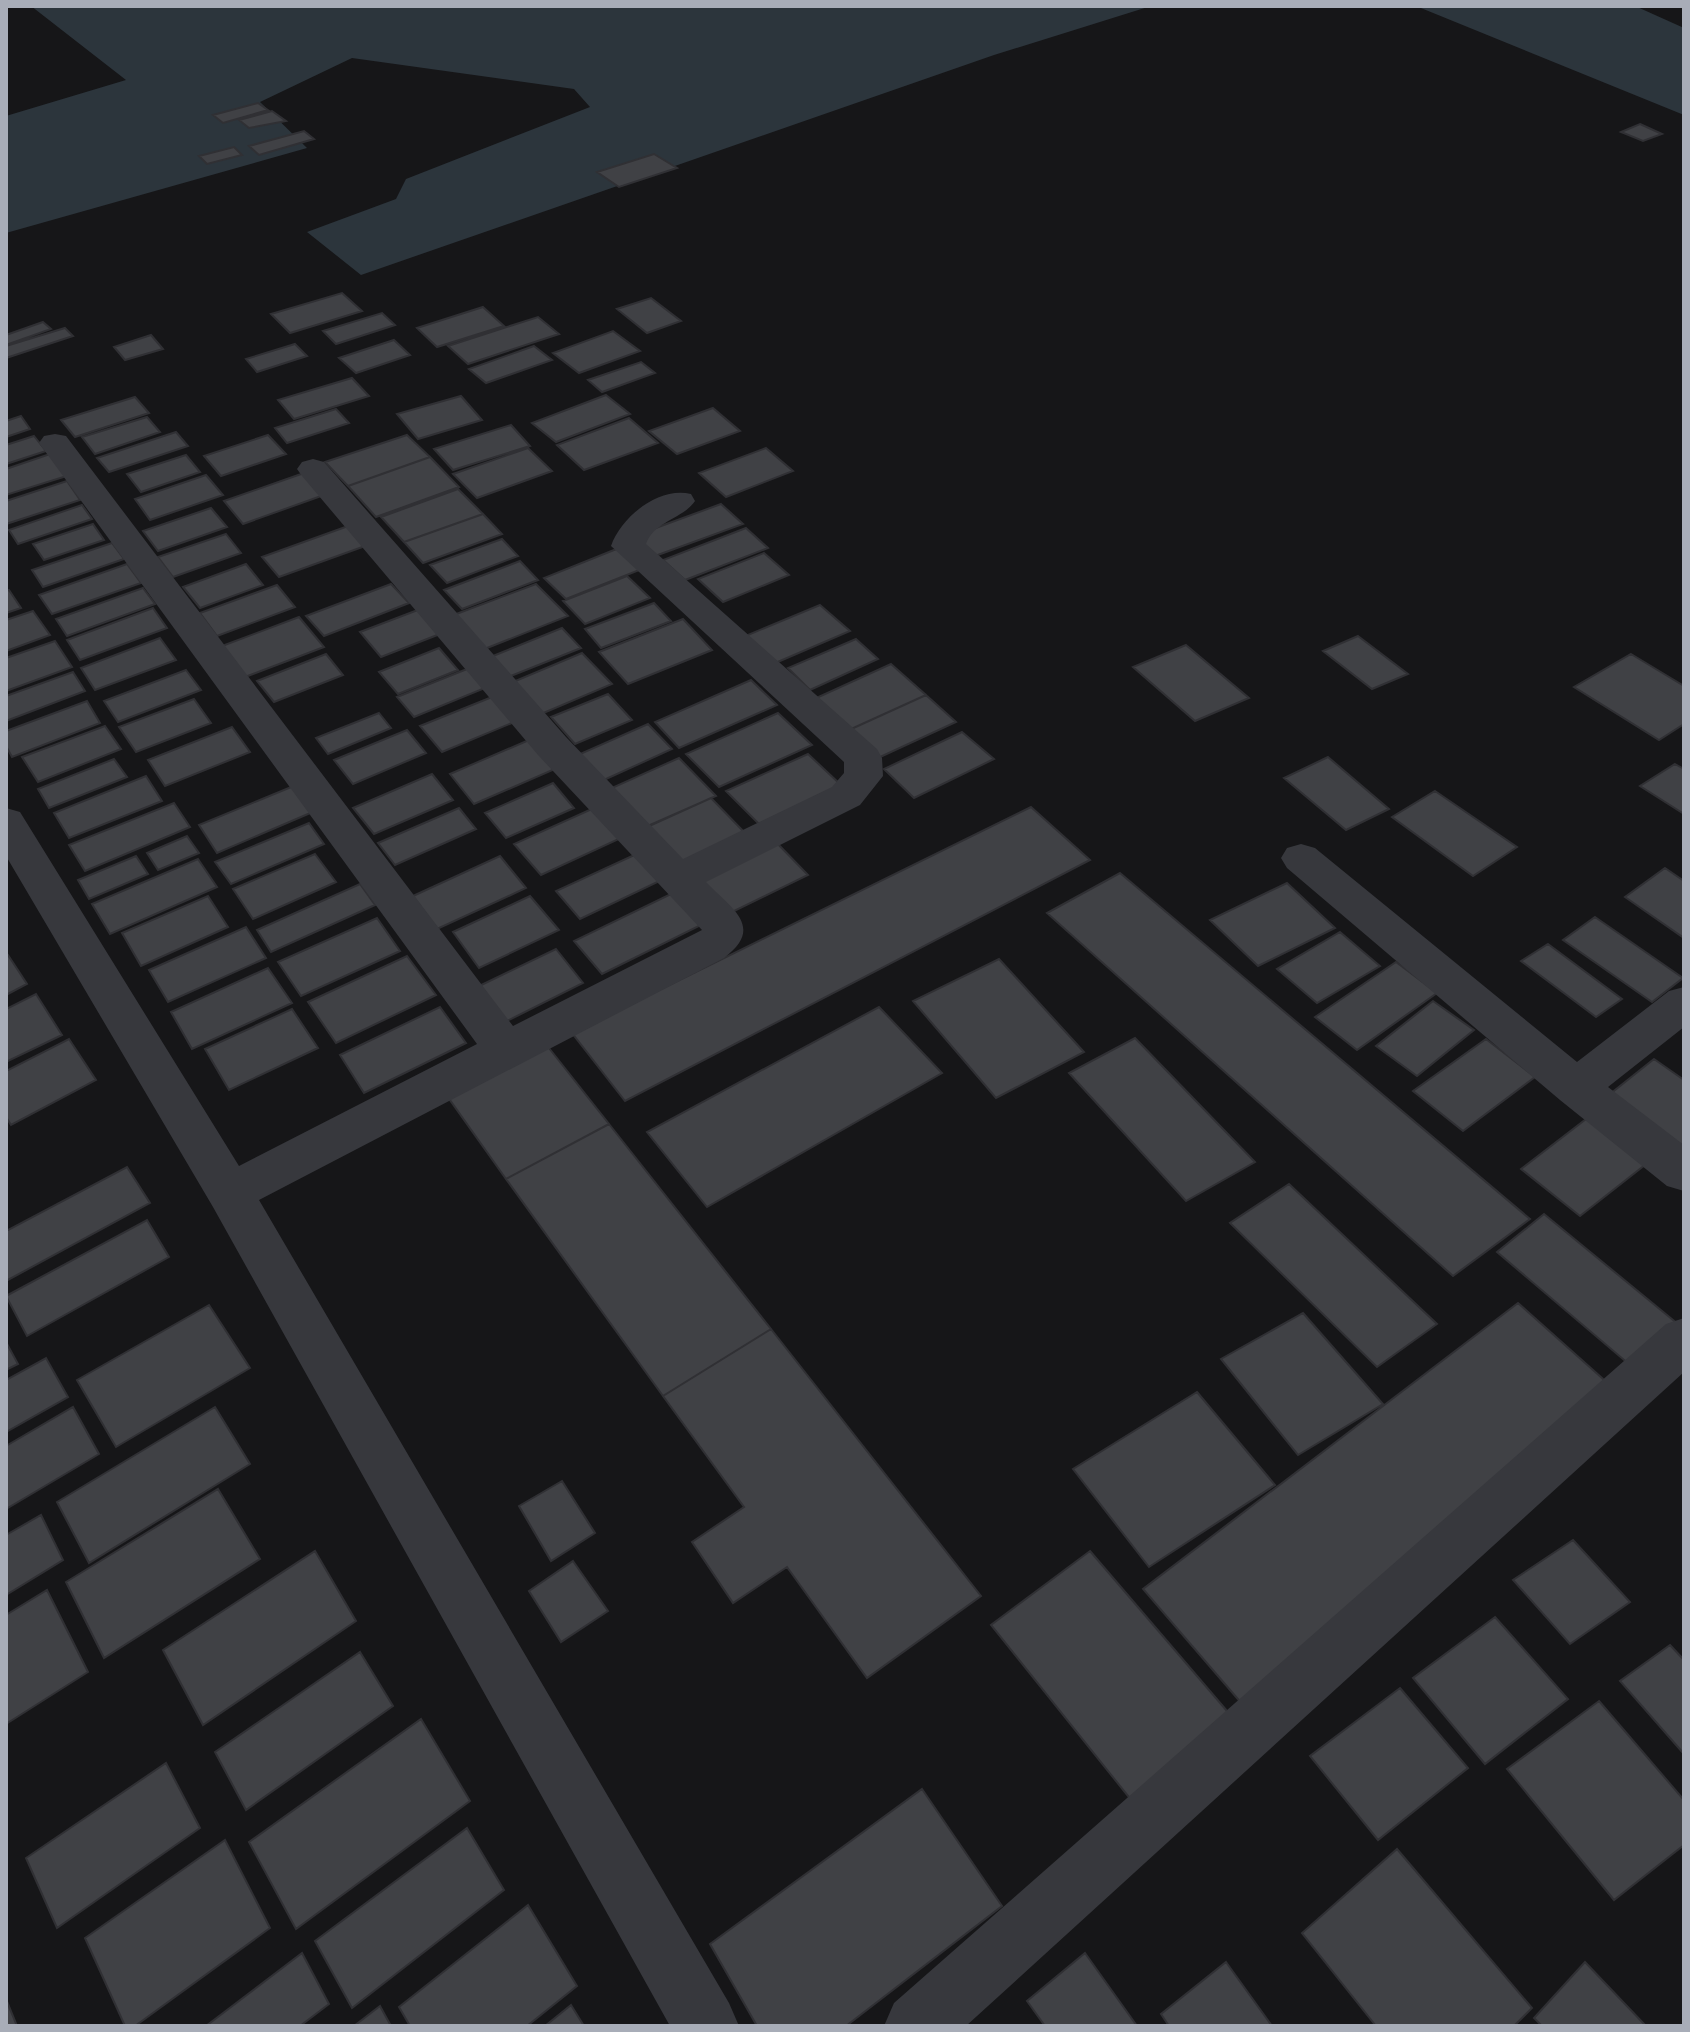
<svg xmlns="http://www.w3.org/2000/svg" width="1690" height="2032" viewBox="0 0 1690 2032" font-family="'Public Sans',sans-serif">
<rect width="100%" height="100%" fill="#161618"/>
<path fill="#2c353c" d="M 31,6 L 1151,6 L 994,55 L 361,275 L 307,232 L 396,199 L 406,179 L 590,107 L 574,89 L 352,58 L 260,102 L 307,148 L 6,233 L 6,116 L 126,80 Z
M 1416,6 L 1635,6 L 1684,28 L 1684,115 Z"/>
<path fill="#404145" stroke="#303034" stroke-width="2" d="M 258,103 L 268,110 L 223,123 L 213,115 Z
M 272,111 L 286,121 L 249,128 L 239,120 Z
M 1640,124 L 1662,134 L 1643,141 L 1621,132 Z
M 304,131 L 314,139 L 259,155 L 249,146 Z
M 234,147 L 242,155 L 207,164 L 199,156 Z
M 654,154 L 677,168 L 619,187 L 597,172 Z
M 342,293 L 362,311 L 290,333 L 271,314 Z
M 651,298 L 681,321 L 647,333 L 617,309 Z
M 483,307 L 504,326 L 437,347 L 417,328 Z
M 382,313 L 395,325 L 336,344 L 323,331 Z
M 538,317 L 559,334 L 468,364 L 448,346 Z
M 43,322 L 51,329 L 6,345 L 6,335 Z
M 65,328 L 73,336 L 6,358 L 6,346 Z
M 613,331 L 640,351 L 579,373 L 553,353 Z
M 151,335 L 163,349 L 125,360 L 114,347 Z
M 394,340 L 410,355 L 356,373 L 339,358 Z
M 295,344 L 307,356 L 257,372 L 246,359 Z
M 534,346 L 552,360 L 486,383 L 469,369 Z
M 641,362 L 655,373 L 602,392 L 588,380 Z
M 352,378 L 369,396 L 294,419 L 278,400 Z
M 606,395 L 630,414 L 556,442 L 532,423 Z
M 461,396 L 482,420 L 418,439 L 397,414 Z
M 135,397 L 149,413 L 75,437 L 61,420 Z
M 713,408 L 740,431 L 677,454 L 649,431 Z
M 336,409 L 349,423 L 287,443 L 275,428 Z
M 21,416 L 30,429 L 6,437 L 6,421 Z
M 147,417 L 160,432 L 95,454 L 82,437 Z
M 629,418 L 658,443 L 584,470 L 557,445 Z
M 511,425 L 530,446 L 453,470 L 434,449 Z
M 176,432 L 188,446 L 109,472 L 97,458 Z
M 268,435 L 286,454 L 221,476 L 204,456 Z
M 407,435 L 430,457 L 348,486 L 325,462 Z
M 34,436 L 46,451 L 6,464 L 6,445 Z
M 528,448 L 552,471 L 477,498 L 453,474 Z
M 766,448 L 793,471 L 726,497 L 699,473 Z
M 53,453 L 70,475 L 6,495 L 6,469 Z
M 186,455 L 200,472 L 141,492 L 127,474 Z
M 430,457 L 459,487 L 376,517 L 348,486 Z
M 304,473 L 324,495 L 243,524 L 224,501 Z
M 206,475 L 223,495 L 150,520 L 135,499 Z
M 67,481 L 80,500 L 6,524 L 6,501 Z
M 458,489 L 483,514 L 404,542 L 381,517 Z
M 721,504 L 743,524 L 655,556 L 634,536 Z
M 82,505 L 92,519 L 18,544 L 9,530 Z
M 211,508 L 227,527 L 158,551 L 143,531 Z
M 483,514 L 502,534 L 423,563 L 404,542 Z
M 93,524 L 104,540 L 44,560 L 33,544 Z
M 351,525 L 368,545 L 279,577 L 262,557 Z
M 746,528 L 768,548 L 685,580 L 663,560 Z
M 226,534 L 241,553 L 173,577 L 158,557 Z
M 502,539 L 518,556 L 447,583 L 430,565 Z
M 112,543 L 124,559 L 43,587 L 32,570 Z
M 619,548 L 642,569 L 566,599 L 544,578 Z
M 764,553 L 789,575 L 723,602 L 698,579 Z
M 520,561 L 538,580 L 462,609 L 444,590 Z
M 127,564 L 141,583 L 52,614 L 39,595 Z
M 246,564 L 263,585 L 200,608 L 183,587 Z
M 627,576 L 650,598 L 585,624 L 563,601 Z
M 391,584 L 409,603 L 324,636 L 306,616 Z
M 536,584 L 568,616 L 482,650 L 451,616 Z
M 277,585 L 295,607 L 217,636 L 200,613 Z
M 143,588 L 155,604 L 67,636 L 56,619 Z
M 9,590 L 21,608 L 6,613 L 6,591 Z
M 654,603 L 671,621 L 601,648 L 585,629 Z
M 820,605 L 850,631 L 773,664 L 743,637 Z
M 153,608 L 167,628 L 80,660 L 67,640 Z
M 423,608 L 445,632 L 381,657 L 360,632 Z
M 33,611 L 50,635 L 6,651 L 6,620 Z
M 299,617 L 324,647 L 245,677 L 222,646 Z
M 683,619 L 712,650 L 628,684 L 599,652 Z
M 562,628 L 581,648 L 506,678 L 488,658 Z
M 1358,636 L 1408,674 L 1372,689 L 1323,651 Z
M 160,638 L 176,660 L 95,690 L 81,668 Z
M 856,639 L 878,659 L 810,690 L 788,668 Z
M 55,641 L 72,667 L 6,691 L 6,658 Z
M 1186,645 L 1249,698 L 1195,721 L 1133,667 Z
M 439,648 L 458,670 L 398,694 L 379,672 Z
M 582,653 L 612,684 L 534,717 L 506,685 Z
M 326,654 L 343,675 L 274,702 L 257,681 Z
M 1631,654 L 1684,686 L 1684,724 L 1659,740 L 1574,687 Z
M 891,664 L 926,695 L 849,730 L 814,699 Z
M 472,667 L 490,686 L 414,717 L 397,697 Z
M 186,670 L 201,690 L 118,722 L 104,701 Z
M 73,672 L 85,691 L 6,721 L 6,696 Z
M 751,680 L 777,705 L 679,748 L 655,722 Z
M 608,694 L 632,720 L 575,744 L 551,717 Z
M 497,695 L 519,720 L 442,752 L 420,726 Z
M 926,695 L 956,722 L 878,758 L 849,730 Z
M 194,699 L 211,723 L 136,752 L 119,727 Z
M 87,701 L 100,723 L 12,757 L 6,746 L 6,731 Z
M 379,713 L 391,728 L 328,754 L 316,738 Z
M 778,713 L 812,745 L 719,787 L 686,754 Z
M 648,724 L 672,749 L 595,784 L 571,758 Z
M 105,726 L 121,749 L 38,782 L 22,757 Z
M 232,727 L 250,752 L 165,786 L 148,760 Z
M 407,730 L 426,753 L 353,784 L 334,760 Z
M 962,732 L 994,759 L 914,798 L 884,769 Z
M 529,740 L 555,769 L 474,804 L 450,774 Z
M 808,754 L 841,785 L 759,824 L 726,791 Z
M 1328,757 L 1389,809 L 1346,830 L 1284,778 Z
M 679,758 L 716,796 L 641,829 L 605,791 Z
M 114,759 L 127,777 L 49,808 L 38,789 Z
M 1675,764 L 1684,769 L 1684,814 L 1640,786 Z
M 432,774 L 453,800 L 374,834 L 353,808 Z
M 146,776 L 162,801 L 69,838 L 54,813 Z
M 553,783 L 574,808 L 506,838 L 485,813 Z
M 296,785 L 315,811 L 217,853 L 199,825 Z
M 1435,791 L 1517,847 L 1473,876 L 1392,817 Z
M 711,798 L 746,834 L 681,865 L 647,827 Z
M 174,803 L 190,827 L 85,871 L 69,845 Z
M 1031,807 L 1090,860 L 625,1101 L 572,1033 Z
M 459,808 L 476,829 L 395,865 L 378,843 Z
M 594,808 L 621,838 L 541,875 L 514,844 Z
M 309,823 L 324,844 L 231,884 L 215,862 Z
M 187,836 L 199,853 L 158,870 L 147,853 Z
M 772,838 L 808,875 L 726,915 L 691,877 Z
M 643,851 L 668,877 L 580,919 L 556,891 Z
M 315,854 L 336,882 L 253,919 L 233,889 Z
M 136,856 L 148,874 L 89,899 L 78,880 Z
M 500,856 L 526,888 L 437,929 L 413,896 Z
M 198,859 L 217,887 L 110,934 L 92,904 Z
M 1665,868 L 1684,881 L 1684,938 L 1625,897 Z
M 1120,873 L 1530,1219 L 1453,1276 L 1047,913 Z
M 1287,883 L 1335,928 L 1258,966 L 1210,920 Z
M 360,884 L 375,905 L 271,952 L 257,930 Z
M 675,892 L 703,924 L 602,974 L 574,941 Z
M 208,896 L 228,927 L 141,966 L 122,933 Z
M 530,896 L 559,930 L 479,968 L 453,932 Z
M 1595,917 L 1683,978 L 1652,1002 L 1563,940 Z
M 377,918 L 400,951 L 301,996 L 278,962 Z
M 246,927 L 266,958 L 168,1002 L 149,970 Z
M 1340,932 L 1380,966 L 1317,1003 L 1277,969 Z
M 1548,944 L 1622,999 L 1596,1017 L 1521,961 Z
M 556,949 L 583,983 L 497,1026 L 471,990 Z
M 8,955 L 27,984 L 6,995 L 6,956 Z
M 407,956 L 436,995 L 336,1043 L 308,1002 Z
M 999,959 L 1084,1052 L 996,1098 L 913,1001 Z
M 1396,962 L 1437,993 L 1357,1050 L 1315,1017 Z
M 268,968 L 292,1003 L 192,1049 L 171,1012 Z
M 36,994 L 62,1035 L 6,1062 L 6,1009 Z
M 1433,1001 L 1474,1030 L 1417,1076 L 1376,1046 Z
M 440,1007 L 466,1043 L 364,1093 L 340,1055 Z
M 879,1007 L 942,1073 L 707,1207 L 647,1132 Z
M 292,1009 L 318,1048 L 229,1090 L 205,1049 Z
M 1135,1038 L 1255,1162 L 1186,1201 L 1069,1073 Z
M 69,1039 L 96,1080 L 11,1125 L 6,1117 L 6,1071 Z
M 1486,1039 L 1535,1077 L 1463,1131 L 1413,1091 Z
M 545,1043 L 609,1124 L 506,1179 L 445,1093 Z
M 1654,1059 L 1684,1080 L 1684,1156 L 1605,1098 Z
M 1590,1116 L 1650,1161 L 1580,1216 L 1521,1169 Z
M 609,1124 L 771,1329 L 663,1396 L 506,1179 Z
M 127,1167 L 150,1203 L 6,1281 L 6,1231 Z
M 1289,1184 L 1437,1324 L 1377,1367 L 1230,1223 Z
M 1544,1214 L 1684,1329 L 1637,1371 L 1497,1252 Z
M 147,1220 L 169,1257 L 27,1336 L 6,1296 Z
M 1518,1303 L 1621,1395 L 1243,1705 L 1143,1589 Z
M 209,1305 L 250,1368 L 116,1447 L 77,1380 Z
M 1303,1313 L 1383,1404 L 1298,1455 L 1221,1359 Z
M 771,1329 L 981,1596 L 867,1678 L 787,1567 L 733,1603 L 692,1542 L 744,1507 L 663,1396 Z
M 6,1342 L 18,1364 L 6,1370 Z
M 46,1358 L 68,1397 L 6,1432 L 6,1380 Z
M 1197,1392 L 1275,1485 L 1149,1567 L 1073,1469 Z
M 73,1407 L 99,1454 L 6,1509 L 6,1446 Z
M 215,1407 L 250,1464 L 89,1563 L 57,1502 Z
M 562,1481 L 595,1533 L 551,1561 L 519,1506 Z
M 218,1489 L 260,1559 L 104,1658 L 66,1582 Z
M 41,1515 L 63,1560 L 6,1595 L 6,1535 Z
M 1573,1540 L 1630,1602 L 1570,1644 L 1513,1580 Z
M 315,1551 L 356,1621 L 203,1725 L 163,1650 Z
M 1090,1551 L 1233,1718 L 1132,1801 L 991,1625 Z
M 573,1561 L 608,1611 L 561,1642 L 529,1591 Z
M 47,1590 L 88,1672 L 6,1724 L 6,1615 Z
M 1495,1617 L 1568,1699 L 1485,1764 L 1413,1678 Z
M 1670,1645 L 1684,1660 L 1684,1754 L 1620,1681 Z
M 360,1652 L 393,1706 L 246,1810 L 215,1752 Z
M 1400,1688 L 1468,1768 L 1378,1840 L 1310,1756 Z
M 1599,1701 L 1684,1800 L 1684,1845 L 1614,1900 L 1507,1769 Z
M 421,1719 L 470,1801 L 296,1929 L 249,1842 Z
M 166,1763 L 200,1828 L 57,1928 L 26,1858 Z
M 922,1789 L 1002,1906 L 846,2026 L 757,2026 L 710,1944 Z
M 467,1828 L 504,1890 L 352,2008 L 315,1941 Z
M 225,1840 L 270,1928 L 135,2026 L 125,2026 L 85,1938 Z
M 1397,1849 L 1532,2008 L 1514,2026 L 1376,2026 L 1302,1933 Z
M 528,1905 L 577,1986 L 527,2026 L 410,2026 L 399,2007 Z
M 302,1953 L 329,2004 L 300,2026 L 206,2026 Z
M 1085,1953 L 1137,2026 L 1045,2026 L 1027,2001 Z
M 1226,1962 L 1272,2026 L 1169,2026 L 1161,2014 Z
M 1585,1962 L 1646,2026 L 1542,2026 L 1534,2018 Z
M 6,1999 L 17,2026 L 6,2026 Z
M 571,2005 L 584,2026 L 545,2026 Z
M 380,2006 L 391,2026 L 354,2026 Z"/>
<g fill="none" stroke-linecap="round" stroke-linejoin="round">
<path fill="#37383d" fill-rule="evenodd" d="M 55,434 L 66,436 L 513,1026 L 702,930 L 538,755 L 302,476 L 297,469 L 302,462 L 313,459 L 324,462 L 566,737 L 683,859 L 832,787 L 844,773 L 844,762 L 611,546 C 621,517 659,486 691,494 L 695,501 C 683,519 654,521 646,544 L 877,749 L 882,758 L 883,776 L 860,805 L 706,882 C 732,909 765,927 724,958 L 259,1200 L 729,2003 L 739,2026 L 670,2026 L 213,1207 L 6,856 L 6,808 L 20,812 L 239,1166 L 477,1044 L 39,443 L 44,436 Z
M 1301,844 L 1315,848 L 1577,1062 L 1669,991 L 1684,987 L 1684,1027 L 1608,1087 L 1684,1145 L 1684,1191 L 1667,1186 L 1560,1100 L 1287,868 L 1281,858 L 1287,848 Z
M 1684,1318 L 1684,1372 L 966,2026 L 884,2026 L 894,2003 L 1666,1324 Z"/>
</g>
<rect width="1690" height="2032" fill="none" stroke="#a8adb8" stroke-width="16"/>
</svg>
